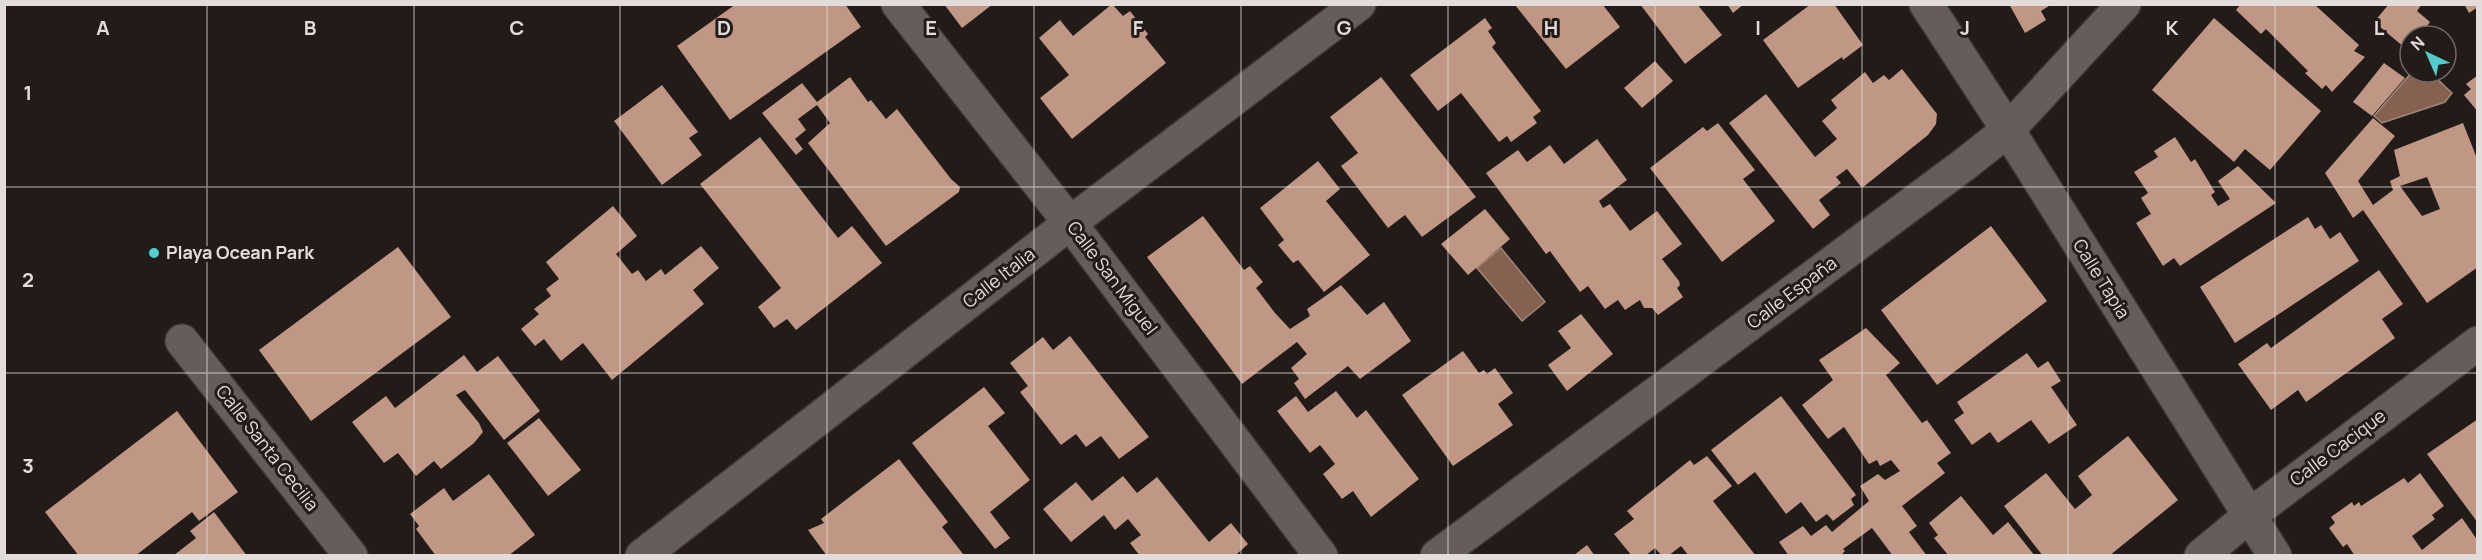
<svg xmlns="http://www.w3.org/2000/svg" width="2482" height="560" viewBox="0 0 2482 560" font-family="Manrope,sans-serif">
<rect width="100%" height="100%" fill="#221b18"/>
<path fill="#876150" stroke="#a2867a" stroke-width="1.5" d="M 2412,72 L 2430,72 L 2452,93 L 2445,102 L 2382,123 L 2374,116 Z
M 1501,248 L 1545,302 L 1522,321 L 1477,268 Z"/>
<path fill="#c09785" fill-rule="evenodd" d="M 736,4 L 845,4 L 861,27 L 730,120 L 677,46 Z
M 944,4 L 993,4 L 962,28 Z
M 1112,4 L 1123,16 L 1130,11 L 1148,34 L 1145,37 L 1166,63 L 1072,139 L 1040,98 L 1069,75 L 1039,38 L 1060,20 L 1073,36 Z
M 1640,4 L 1697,4 L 1722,35 L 1685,64 Z
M 1727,4 L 1744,4 L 1733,13 Z
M 1811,4 L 1834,4 L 1863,45 L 1843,60 L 1842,57 L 1798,88 L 1763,40 Z
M 2009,4 L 2052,4 L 2041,11 L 2046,20 L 2025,33 Z
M 2389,4 L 2422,4 L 2417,11 L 2430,22 L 2420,35 L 2422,36 L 2410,36 L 2410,52 L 2374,22 Z
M 2464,4 L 2478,4 L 2478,7 L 2469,13 Z
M 1515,5 L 1603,5 L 1620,27 L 1566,69 Z
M 2240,5 L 2315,5 L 2359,45 L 2354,51 L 2365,57 L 2332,92 L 2326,85 L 2322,89 L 2305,73 L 2308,71 L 2266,29 L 2261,34 L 2236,10 Z
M 1485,18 L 1492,28 L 1488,31 L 1496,43 L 1492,47 L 1541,111 L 1533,117 L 1537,123 L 1511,142 L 1507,136 L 1499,142 L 1461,93 L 1438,111 L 1410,75 Z
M 2214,18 L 2321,111 L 2270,170 L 2245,149 L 2234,162 L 2152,90 Z
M 1655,61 L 1673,81 L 1642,108 L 1624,88 Z
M 2384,63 L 2405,78 L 2372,116 L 2353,102 Z
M 1902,69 L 1937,114 L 1936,124 L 1928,135 L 1862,188 L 1847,169 L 1836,177 L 1841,183 L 1819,200 L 1830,215 L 1813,229 L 1729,123 L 1766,94 L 1815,157 L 1837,139 L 1822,121 L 1837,108 L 1831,100 L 1865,72 L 1873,83 L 1884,75 L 1889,80 Z
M 2478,75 L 2478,112 L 2464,95 L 2471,89 L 2466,84 Z
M 850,77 L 868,102 L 871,100 L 886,119 L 897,109 L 951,179 L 960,187 L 959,192 L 886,246 L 808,143 L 830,123 L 817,105 L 798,119 L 806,130 L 795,139 L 803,149 L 796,155 L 762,113 L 802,83 L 817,102 Z
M 1381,77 L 1476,197 L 1422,237 L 1405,215 L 1388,228 L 1341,166 L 1358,153 L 1330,117 Z
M 662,85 L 698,132 L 689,138 L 702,155 L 662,185 L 614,121 Z
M 2373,118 L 2395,136 L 2358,181 L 2373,205 L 2393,190 L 2390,181 L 2400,176 L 2394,150 L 2463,123 L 2478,161 L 2478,267 L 2427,303 L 2363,210 L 2353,218 L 2325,173 ZM 2427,177 L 2440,209 L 2422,216 L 2400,186 Z
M 1718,123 L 1755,170 L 1743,179 L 1775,221 L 1722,262 L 1650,168 L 1703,127 L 1707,131 Z
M 760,137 L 838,238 L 852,226 L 882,263 L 796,330 L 787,319 L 774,328 L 758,307 L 781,288 L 700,184 Z
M 2175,137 L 2191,162 L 2195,159 L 2215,192 L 2211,195 L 2218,206 L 2230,199 L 2218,181 L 2238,166 L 2276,203 L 2180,266 L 2174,258 L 2163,266 L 2136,223 L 2151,214 L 2141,198 L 2148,193 L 2134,172 L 2158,157 L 2154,151 Z
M 1597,139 L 1627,180 L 1599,201 L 1603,208 L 1610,204 L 1630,231 L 1657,211 L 1682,244 L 1662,259 L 1679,281 L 1680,285 L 1677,288 L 1683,297 L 1658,315 L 1652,308 L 1644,308 L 1640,300 L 1625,310 L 1618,300 L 1605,309 L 1588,286 L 1580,292 L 1550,251 L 1546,254 L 1486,173 L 1518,150 L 1527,162 L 1550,145 L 1564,164 Z
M 1318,161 L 1340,189 L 1326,201 L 1370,255 L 1324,292 L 1298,260 L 1293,263 L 1278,245 L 1284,240 L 1260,208 Z
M 613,206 L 637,236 L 616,254 L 632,274 L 638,270 L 646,281 L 661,269 L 665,275 L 701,246 L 719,268 L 693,290 L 704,304 L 612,380 L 583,343 L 561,361 L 544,339 L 535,346 L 521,329 L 539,314 L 534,309 L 551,296 L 546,289 L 559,279 L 546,262 Z
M 1485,209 L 1510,239 L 1468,275 L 1441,244 Z
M 1203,216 L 1244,270 L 1250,266 L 1263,282 L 1256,288 L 1275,313 L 1290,329 L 1310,316 L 1307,309 L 1341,285 L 1367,315 L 1384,302 L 1411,341 L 1360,379 L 1348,366 L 1305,399 L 1294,383 L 1299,379 L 1291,368 L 1307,354 L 1297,342 L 1242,384 L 1147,257 Z
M 2308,217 L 2315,229 L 2321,225 L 2330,239 L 2340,232 L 2359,261 L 2235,343 L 2200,287 Z
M 1991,226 L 2047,301 L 1937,385 L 1881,310 Z
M 398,247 L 451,317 L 311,421 L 259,350 Z
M 2379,270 L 2403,304 L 2382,319 L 2395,338 L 2306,402 L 2298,390 L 2271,410 L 2238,364 L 2267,343 L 2271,348 Z
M 1581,314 L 1613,354 L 1567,391 L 1548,365 L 1571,348 L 1558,331 Z
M 1866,328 L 1900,363 L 1886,375 L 1922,423 L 1927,420 L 1951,453 L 1937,463 L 1945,473 L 1902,506 L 1917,526 L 1909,532 L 1927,556 L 1893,556 L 1872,528 L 1843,549 L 1845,551 L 1840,556 L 1789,556 L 1779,542 L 1803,526 L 1811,536 L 1826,525 L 1832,532 L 1869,501 L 1860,486 L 1878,474 L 1885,480 L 1900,471 L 1891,460 L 1880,466 L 1877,460 L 1869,464 L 1844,427 L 1828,439 L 1802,405 L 1833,380 L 1819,360 Z
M 1070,336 L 1149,437 L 1119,459 L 1101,436 L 1086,447 L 1076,434 L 1061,445 L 1020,392 L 1028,386 L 1010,363 L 1043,337 L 1053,350 Z
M 1463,351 L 1479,373 L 1484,370 L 1487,374 L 1495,368 L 1513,393 L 1498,404 L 1513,425 L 1453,466 L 1402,395 Z
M 2027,353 L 2038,368 L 2048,361 L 2061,381 L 2051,387 L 2077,425 L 2049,444 L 2031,420 L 1998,443 L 1990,432 L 1972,445 L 1954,420 L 1964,413 L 1957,402 Z
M 464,355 L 477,372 L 498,356 L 540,411 L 504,440 L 465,390 L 456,395 L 479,423 L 483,432 L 474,443 L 441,469 L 434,461 L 416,476 L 398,453 L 384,463 L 352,422 L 386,396 L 395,408 Z
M 984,387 L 1005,413 L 988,426 L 1030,480 L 990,512 L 1010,538 L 995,549 L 912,443 Z
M 1336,391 L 1357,418 L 1366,410 L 1419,479 L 1371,517 L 1353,491 L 1342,499 L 1323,474 L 1335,464 L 1320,445 L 1310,453 L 1277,411 L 1296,396 L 1308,412 Z
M 1781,396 L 1856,495 L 1851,499 L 1854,505 L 1833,521 L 1827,514 L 1816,522 L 1801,502 L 1786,514 L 1755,472 L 1738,485 L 1711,450 Z
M 177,411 L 238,492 L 199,521 L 192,512 L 135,556 L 79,556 L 45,512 Z
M 539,418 L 581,470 L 548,496 L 507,443 Z
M 2478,419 L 2478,523 L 2427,454 Z
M 2128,436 L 2178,500 L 2109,556 L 2043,556 L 2004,506 L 2046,473 L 2075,509 L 2092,495 L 2078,476 Z
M 1707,456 L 1732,486 L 1713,501 L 1756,556 L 1689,556 L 1681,546 L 1668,556 L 1662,556 L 1655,548 L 1645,556 L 1632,556 L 1614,534 L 1634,519 L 1627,511 L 1690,460 L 1694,465 Z
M 899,459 L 948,522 L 942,527 L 963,554 L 827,556 L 808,530 L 824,523 L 821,519 Z
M 2420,473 L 2444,506 L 2432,515 L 2435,519 L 2412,536 L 2422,550 L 2462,518 L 2478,541 L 2478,556 L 2355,556 L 2347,544 L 2343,547 L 2329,528 L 2335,523 L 2331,517 L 2352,502 L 2354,506 L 2359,502 L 2361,506 L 2404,478 L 2408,483 Z
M 489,474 L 535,535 L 508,556 L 436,556 L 416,529 L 419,526 L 410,514 L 444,488 L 453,501 Z
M 1123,476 L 1137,493 L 1157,477 L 1209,542 L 1231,523 L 1248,544 L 1237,554 L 1238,556 L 1140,556 L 1130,543 L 1141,535 L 1128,519 L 1115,530 L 1104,515 L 1071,542 L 1043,509 L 1076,482 L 1092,501 Z
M 1961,496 L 1993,535 L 2008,522 L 2035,556 L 1949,556 L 1934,538 L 1938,535 L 1929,523 Z
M 214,512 L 247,556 L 173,556 L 196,538 L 190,531 Z
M 1587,545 L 1595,556 L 1573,556 Z"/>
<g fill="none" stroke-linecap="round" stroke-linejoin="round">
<defs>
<path id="minor" d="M 898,4 L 1070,223 L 1321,556
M 1926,4 L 2008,130 L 2275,556
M 182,341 L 351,556
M 642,556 L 1070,223 L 1359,4
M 1437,556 L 1965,164 L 2008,130 L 2124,4
M 2201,556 L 2249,516 L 2478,343"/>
</defs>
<use href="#minor" stroke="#3a3533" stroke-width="36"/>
<use href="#minor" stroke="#655d59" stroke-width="33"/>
</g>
<path fill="none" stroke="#e2dddb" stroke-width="1.5" stroke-opacity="0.55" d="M 207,4 L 207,556M 414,4 L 414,556M 620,4 L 620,556M 827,4 L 827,556M 1034,4 L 1034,556M 1241,4 L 1241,556M 1448,4 L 1448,556M 1655,4 L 1655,556M 1862,4 L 1862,556M 2068,4 L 2068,556M 2275,4 L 2275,556M 4,187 L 2478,187M 4,373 L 2478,373"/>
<circle fill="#52cdce" stroke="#221b18" stroke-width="2" cx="154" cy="253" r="6"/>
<g text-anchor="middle" stroke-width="6" stroke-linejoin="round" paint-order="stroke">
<g font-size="18" font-weight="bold" fill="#e2dddb" stroke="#221b18" text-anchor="start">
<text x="166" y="259">Playa Ocean Park</text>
</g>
<g font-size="18" fill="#e2dddb" stroke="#221b18">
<text transform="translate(999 278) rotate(-38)" y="6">Calle Italia</text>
<text transform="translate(1112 278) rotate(53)" y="6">Calle San Miguel</text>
<text transform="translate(2101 279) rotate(58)" y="6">Calle Tapia</text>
<text transform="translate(1792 293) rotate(-37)" y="6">Calle España</text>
<text transform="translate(267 448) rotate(52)" y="6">Calle Santa Cecilia</text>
<text transform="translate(2338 448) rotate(-37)" y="6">Calle Cacique</text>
</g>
</g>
<g font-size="20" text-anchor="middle" font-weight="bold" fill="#e2dddb" stroke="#221b18" stroke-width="6" stroke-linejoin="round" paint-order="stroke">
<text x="103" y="35">A</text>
<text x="310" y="35">B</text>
<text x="517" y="35">C</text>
<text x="724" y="35">D</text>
<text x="931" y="35">E</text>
<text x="1138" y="35">F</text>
<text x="1344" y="35">G</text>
<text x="1551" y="35">H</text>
<text x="1758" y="35">I</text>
<text x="1965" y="35">J</text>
<text x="2172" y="35">K</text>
<text x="2379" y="35">L</text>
<text x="28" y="100">1</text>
<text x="28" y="287">2</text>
<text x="28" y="473">3</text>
</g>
<rect width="2482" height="560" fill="none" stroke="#e2dddb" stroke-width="12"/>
<g transform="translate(2428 54) rotate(316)"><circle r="28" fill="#221b18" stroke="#6f6966" stroke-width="1.5"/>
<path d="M0-4.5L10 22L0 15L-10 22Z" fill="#52cdce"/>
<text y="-9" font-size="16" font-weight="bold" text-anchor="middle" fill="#e2dddb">N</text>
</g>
</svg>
